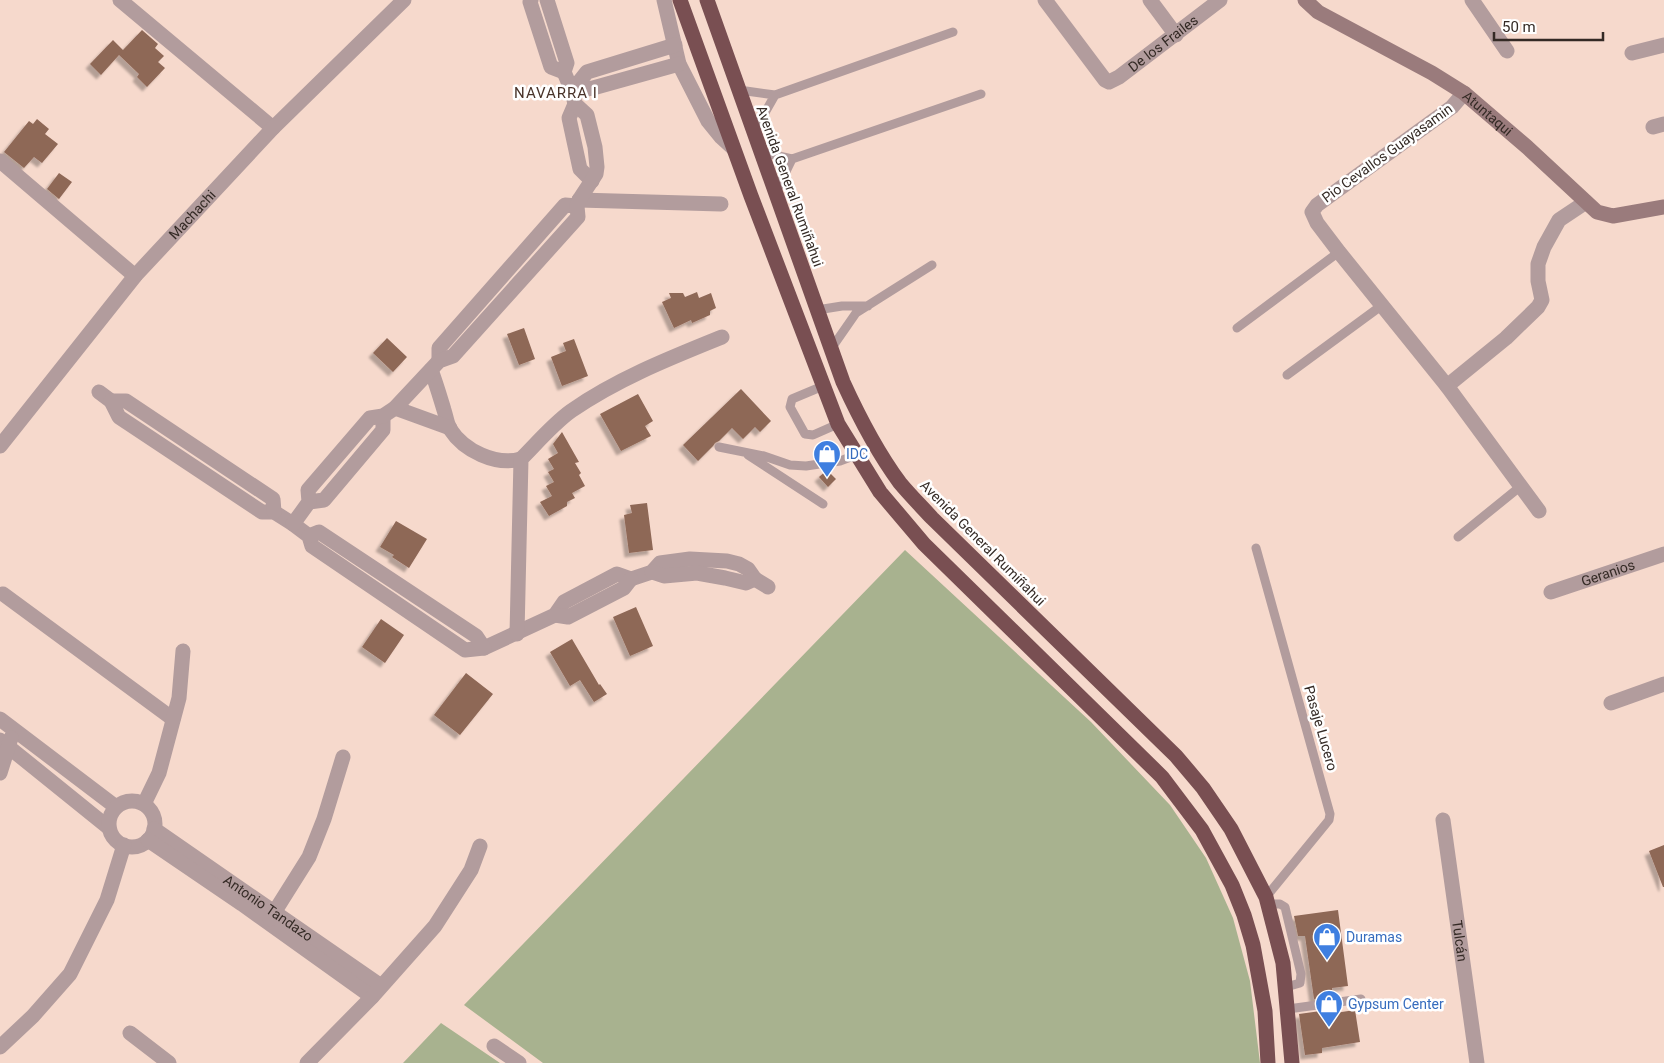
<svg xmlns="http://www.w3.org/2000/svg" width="1664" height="1063" viewBox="0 0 1664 1063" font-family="Roboto,sans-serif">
<defs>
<filter id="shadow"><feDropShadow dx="-4.5" dy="4.5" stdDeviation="1" flood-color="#0004"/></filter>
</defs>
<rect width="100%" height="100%" fill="#f6d9cc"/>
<path fill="#a8b28f" d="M 905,550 L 1091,722 L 1170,805 L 1206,858 L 1233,918 L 1250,981 L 1260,1063 L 543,1063 L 464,1005 Z
M 441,1023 L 500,1063 L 403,1063 Z"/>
<path fill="#8e6756" filter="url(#shadow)" d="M 142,30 L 158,44 L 155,48 L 164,56 L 158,62 L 165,68 L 147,87 L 137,77 L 139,74 L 119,55 L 101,75 L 90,64 L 113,40 L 123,50 Z
M 37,119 L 49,129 L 45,134 L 58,144 L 42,163 L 34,157 L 24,168 L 4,152 L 29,121 L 33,124 Z
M 59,173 L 72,182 L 59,199 L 47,189 Z
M 697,292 L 699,298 L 711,293 L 716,308 L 710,311 L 710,315 L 692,323 L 691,320 L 674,328 L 662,302 L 671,298 L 669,293 L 683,293 L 685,297 Z
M 524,328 L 535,359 L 519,365 L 507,334 Z
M 387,338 L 407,357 L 393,372 L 373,353 Z
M 574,339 L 588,376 L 562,386 L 551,357 L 566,351 L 563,343 Z
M 741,389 L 771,421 L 760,432 L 755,427 L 743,439 L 732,428 L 719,441 L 715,443 L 713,446 L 698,461 L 683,445 Z
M 638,394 L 653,421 L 645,426 L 651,436 L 621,451 L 600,414 Z
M 562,432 L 579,462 L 575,463 L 581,473 L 579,475 L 585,486 L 572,493 L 575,498 L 567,502 L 567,506 L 549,516 L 540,502 L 552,496 L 546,486 L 554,482 L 548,472 L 554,469 L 548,459 L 558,453 L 553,444 Z
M 827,470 L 836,479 L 828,487 L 819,477 Z
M 647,503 L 653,550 L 629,553 L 624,515 L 632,513 L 630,505 Z
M 396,521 L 427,539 L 409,568 L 392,557 L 394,555 L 380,547 Z
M 636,607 L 653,646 L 630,656 L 613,617 Z
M 381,619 L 404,635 L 385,663 L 362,647 Z
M 572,639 L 599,685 L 600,684 L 607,694 L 594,702 L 580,680 L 570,686 L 550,652 Z
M 466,673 L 493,694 L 460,735 L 434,715 Z
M 1664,845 L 1664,887 L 1663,887 L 1649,851 Z
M 1338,910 L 1348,986 L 1332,988 L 1333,997 L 1314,999 L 1305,936 L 1298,936 L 1294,916 Z
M 1335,1009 L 1335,1013 L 1355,1010 L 1360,1042 L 1322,1048 L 1322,1053 L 1305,1055 L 1299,1014 Z"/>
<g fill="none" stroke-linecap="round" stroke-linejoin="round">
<path stroke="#b29c9d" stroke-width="9" d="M 739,90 L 775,95 L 953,32
M 754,132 L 775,95
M 761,152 L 792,159 L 981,94
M 776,192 L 792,159
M 817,310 L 842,306 L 868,306
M 1237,328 L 1339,252
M 831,349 L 856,313 L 932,265
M 1287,375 L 1381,306
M 823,386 L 792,399 L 790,407 L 805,434 L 813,435 L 838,424
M 719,447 L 764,456 L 790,465 L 806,466 L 840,461 L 856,455
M 748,455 L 823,504
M 1458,537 L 1521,486
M 1256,548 L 1330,814 L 1329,820 L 1266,897
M 1268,904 L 1280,904 L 1285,907 L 1301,974 L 1300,983 L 1286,987
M 1288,1009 L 1361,999"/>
<g stroke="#b29c9d" stroke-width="15">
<path d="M 120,0 L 273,128"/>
<path d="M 531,0 L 530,2 L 551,67 L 564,72"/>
<path d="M 664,0 L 679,64 L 708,121 L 721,137 L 733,148"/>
<path id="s1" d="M 1045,0 L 1105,80 L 1109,82 L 1119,77 L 1220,0"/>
<path d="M 1150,0 L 1176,35"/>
<path d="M 1472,0 L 1507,51"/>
<path d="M 1632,53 L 1664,45"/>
<path d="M 572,91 L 587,72 L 675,45"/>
<path d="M 572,91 L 593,88 L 679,64"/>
<path d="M 1464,93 L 1452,107 L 1317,205 L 1312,212 L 1317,223 L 1339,252 L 1447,386 L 1506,338 L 1538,307 L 1542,300 L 1538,281 L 1538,264 L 1544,247 L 1559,220 L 1586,202"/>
<path d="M 575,104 L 569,118 L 580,169 L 592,181"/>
<path d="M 1653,127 L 1664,124"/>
<path d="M 0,161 L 135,276"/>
<path d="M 579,200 L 721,204"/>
<path d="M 439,361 L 439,348 L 565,205 L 577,206"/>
<path d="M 431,370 C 436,383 440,397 444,410 C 446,416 447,424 450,429 C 464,451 496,466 521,459"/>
<path d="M 1447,386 L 1539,511"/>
<path d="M 99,392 L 111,401 L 119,417 L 262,512 L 274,512 L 293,524 L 309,536 L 312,546 L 465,650 L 484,648 L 555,615 L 564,602 L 617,574 L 631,579 L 652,572 L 660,563 L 690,559 L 727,561 L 739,564 L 748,569 L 755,579 L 768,587"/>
<path d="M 111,401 L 126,401 L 273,499 L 274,512"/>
<path d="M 395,408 L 450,428"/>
<path id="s2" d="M 0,446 L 135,276 L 273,128 L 404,0"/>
<path d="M 309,502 L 324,500 L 383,430 L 383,416"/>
<path d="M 293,524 L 309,502 L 308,490 L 370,418 L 383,416 L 395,408 L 439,361 L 453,356 L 578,217 L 577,206 L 579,200 L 596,174 L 597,167 L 595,147 L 587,115 L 575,104 L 572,91 L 564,72 L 567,63 L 547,0"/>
<path d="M 309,536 L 319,532 L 476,636 L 484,648"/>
<path d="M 652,572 L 664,576 L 697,573 L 725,578 L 746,583 L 755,579"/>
<path id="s3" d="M 1551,592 L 1664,554"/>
<path d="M 3,594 L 173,719"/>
<path d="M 555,615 L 568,617 L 624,588 L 631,579"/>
<path d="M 517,634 L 521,459 C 537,443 553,424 571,411 C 617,379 670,358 722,337"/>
<path d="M 1611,703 L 1664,684"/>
<path d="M 0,719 L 116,807"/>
<path d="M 0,740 L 109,828"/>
<path d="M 0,773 L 11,738"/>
<circle cx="132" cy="824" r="23"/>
<path d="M 144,804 L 159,773 L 179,698 L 183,651"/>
<path id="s4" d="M 1443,820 L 1477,1063"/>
<path id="s5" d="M 154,829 L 381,986"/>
<path d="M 148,840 L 242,904 L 372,997"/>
<path d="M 270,919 L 309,857 L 324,819 L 343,757"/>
<path d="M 130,1033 L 169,1063"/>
<path d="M 494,1046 L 519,1063"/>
<path d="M 0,1047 L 33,1016 L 70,974 L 107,900 L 124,845"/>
<path d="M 307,1063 L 372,997 L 435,926 L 471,870 L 480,846"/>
</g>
<path stroke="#9a7b7c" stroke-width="15" id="s6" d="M 1305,0 L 1318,12 L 1432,73 L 1464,93 L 1527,147 L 1597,212 L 1613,216 L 1664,207"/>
<path stroke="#794f52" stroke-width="15" d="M 680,0 L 751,196 L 838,424 L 880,492 L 924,544 L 1162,777 L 1202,830 L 1232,885 L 1244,915 L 1253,945 L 1265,1011 L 1268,1063
M 707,0 L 843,382 C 859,417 877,452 900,483 C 910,495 921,506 932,518 L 1176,756 L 1203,788 L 1231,829 L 1266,897 L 1283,963 L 1292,1063"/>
</g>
<defs>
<symbol id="shop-pin" viewBox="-11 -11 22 30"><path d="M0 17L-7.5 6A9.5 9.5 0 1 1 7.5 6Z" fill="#3f7fe0" stroke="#fff"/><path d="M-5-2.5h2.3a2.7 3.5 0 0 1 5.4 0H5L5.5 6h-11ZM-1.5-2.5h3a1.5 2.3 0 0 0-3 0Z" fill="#fff"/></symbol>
</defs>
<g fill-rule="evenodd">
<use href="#shop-pin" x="811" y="438" width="32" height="43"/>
<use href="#shop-pin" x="1311" y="921" width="32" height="43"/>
<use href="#shop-pin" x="1313" y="988" width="32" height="43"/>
</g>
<g text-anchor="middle" stroke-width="5" stroke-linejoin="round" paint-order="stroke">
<g font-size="14" fill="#342a25" stroke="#fff">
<text dy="5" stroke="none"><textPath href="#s1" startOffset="171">De los Frailes</textPath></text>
<text dy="5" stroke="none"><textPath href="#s6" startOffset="216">Atuntaqui</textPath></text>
<text transform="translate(1387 153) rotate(-36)" y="5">Pio Cevallos Guayasamin</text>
<text transform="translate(790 186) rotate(70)" y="5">Avenida General Rumiñahui</text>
<text dy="5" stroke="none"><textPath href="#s2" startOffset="301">Machachi</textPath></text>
<text transform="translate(983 543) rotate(45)" y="5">Avenida General Rumiñahui</text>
<text dy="5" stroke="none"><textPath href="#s3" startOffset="60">Geranios</textPath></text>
<text transform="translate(1321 728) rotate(74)" y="5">Pasaje Lucero</text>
<text dy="5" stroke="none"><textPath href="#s5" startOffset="139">Antonio Tandazo</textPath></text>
<text dy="5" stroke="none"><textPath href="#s4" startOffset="122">Tulcán</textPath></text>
</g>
<g font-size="14" fill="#366cbe" stroke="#fff" text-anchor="start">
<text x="846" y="459">IDC</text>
<text x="1346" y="942">Duramas</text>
<text x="1348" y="1009">Gypsum Center</text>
</g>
<g font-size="15" letter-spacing="1" fill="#493329" stroke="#fff">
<text x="556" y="98">NAVARRA I</text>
</g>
</g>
<path d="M1494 32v8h109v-8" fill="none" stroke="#342a25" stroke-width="2.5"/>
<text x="1502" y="32" font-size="15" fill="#342a25" stroke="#ffffff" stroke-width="4" paint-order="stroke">50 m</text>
</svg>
